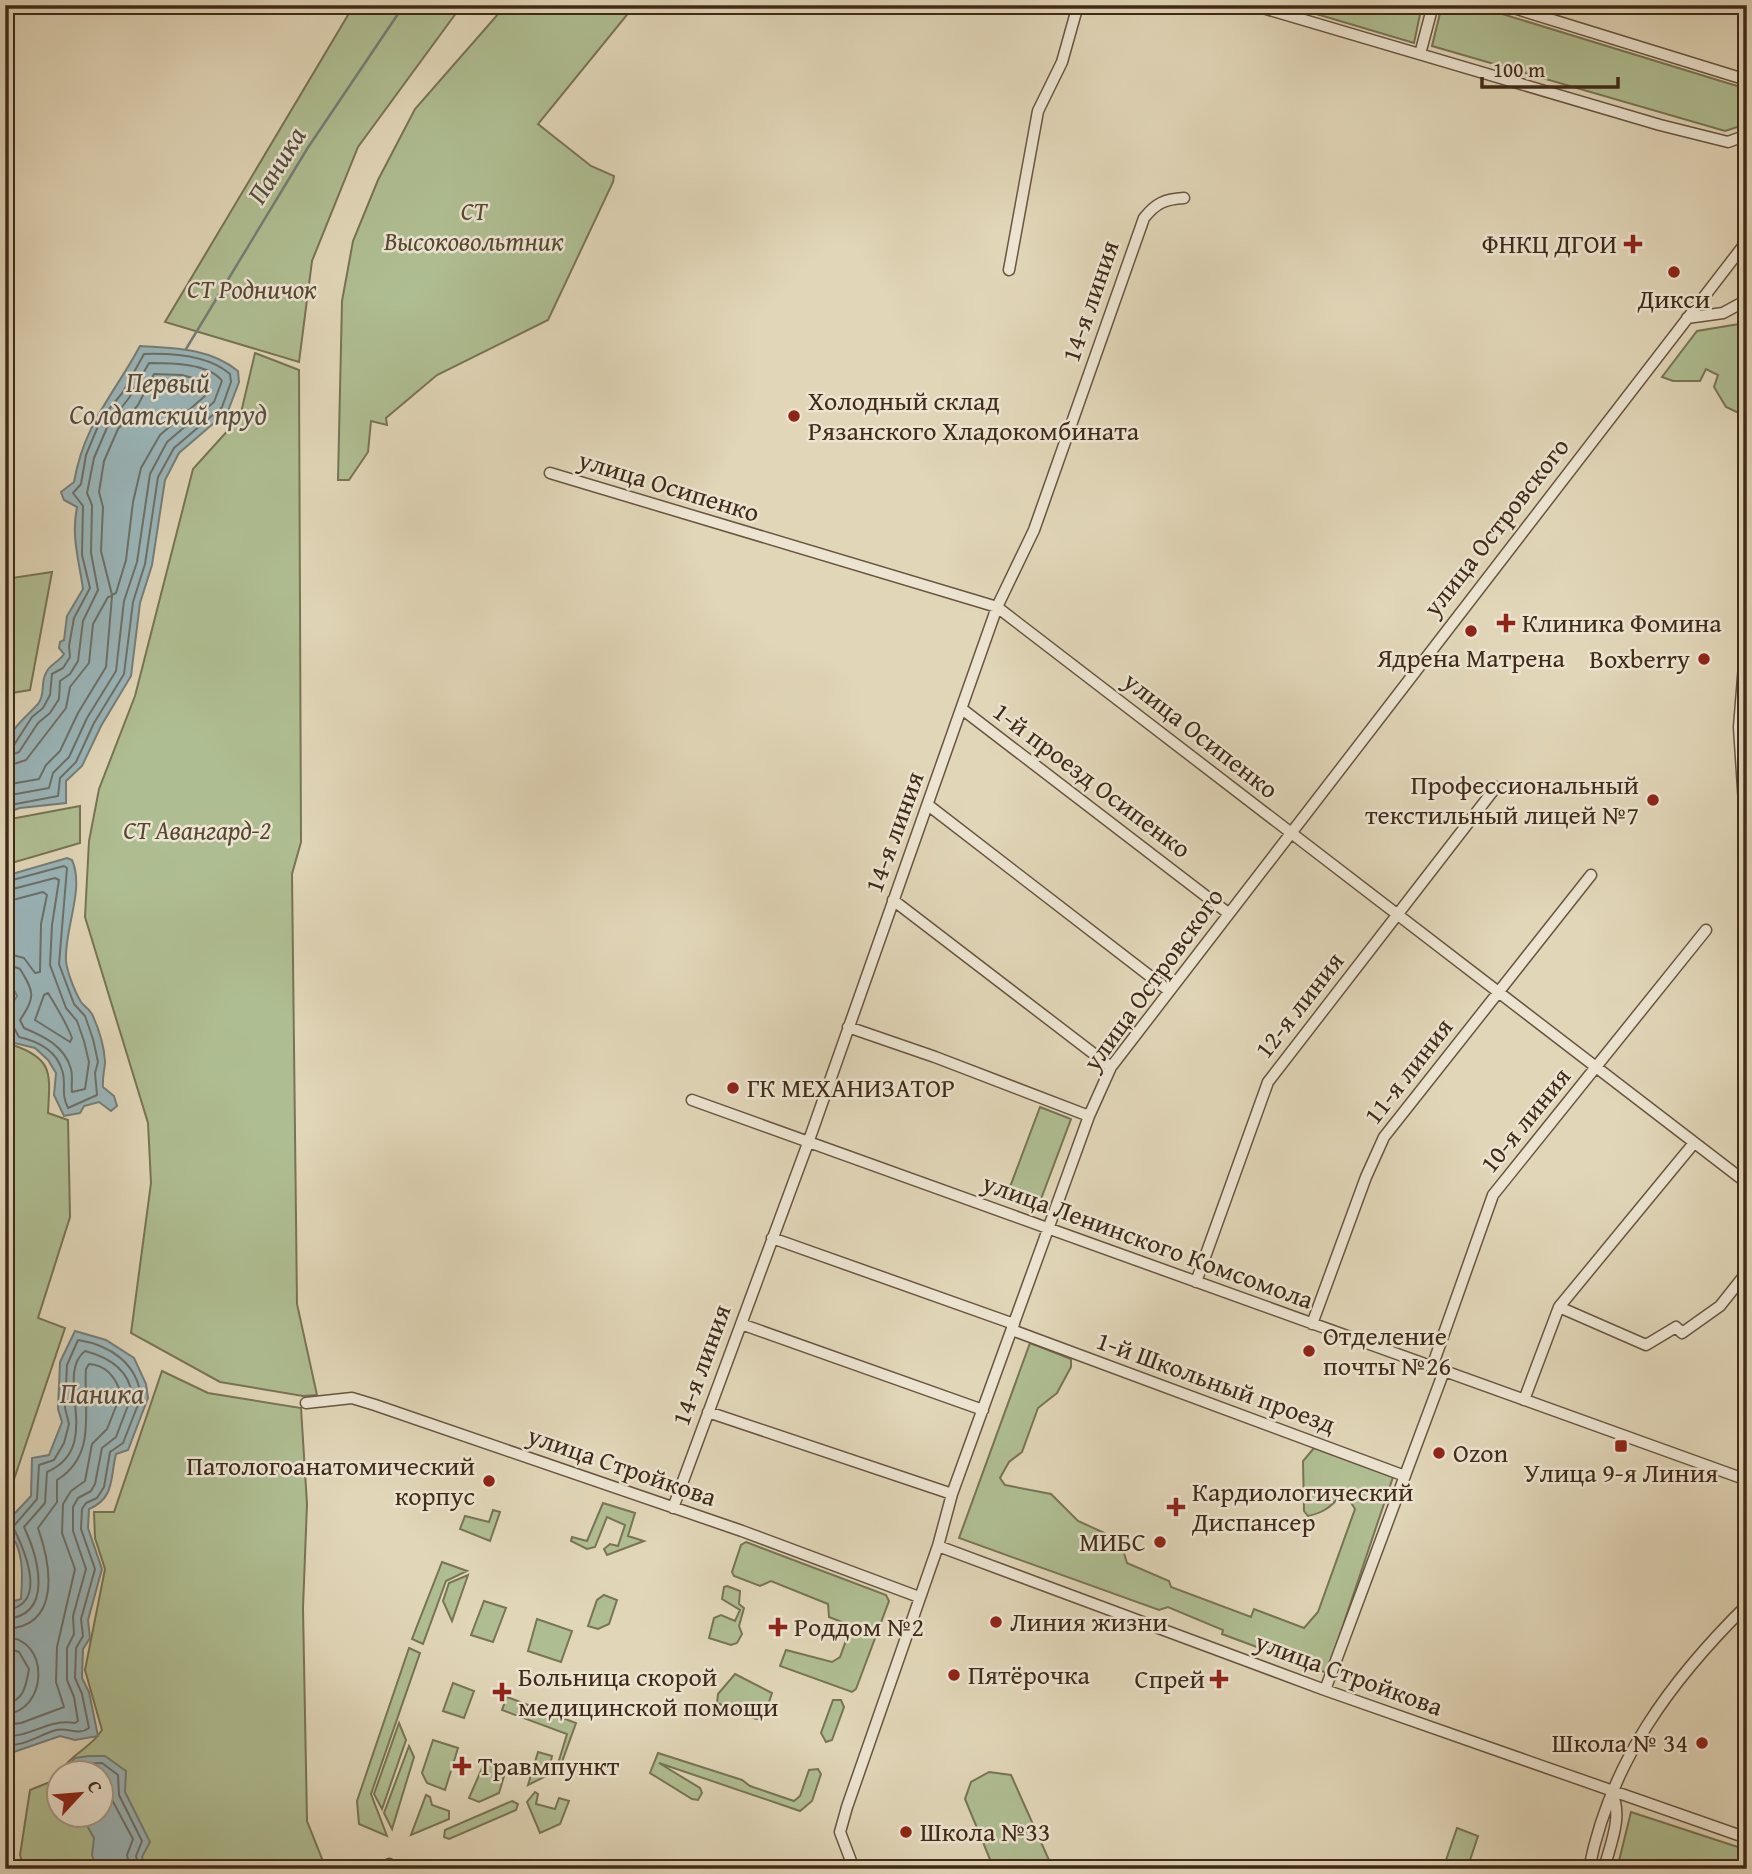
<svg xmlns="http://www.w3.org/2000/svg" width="1752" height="1874" viewBox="0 0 1752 1874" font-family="'Gentium Book Plus',serif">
<rect width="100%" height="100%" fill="#e1d6b8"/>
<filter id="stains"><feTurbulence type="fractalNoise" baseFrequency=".00286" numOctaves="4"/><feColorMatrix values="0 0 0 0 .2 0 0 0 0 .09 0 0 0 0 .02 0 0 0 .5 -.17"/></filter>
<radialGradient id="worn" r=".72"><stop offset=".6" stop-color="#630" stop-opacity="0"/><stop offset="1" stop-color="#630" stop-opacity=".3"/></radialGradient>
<path fill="#afbe92" stroke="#787455" stroke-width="2" d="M 354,5 L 462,5 L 358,147 L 312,261 L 299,362 L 165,322 Z
M 506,5 L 635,5 L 538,124 L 591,166 L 614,176 L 613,182 L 548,320 L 437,375 L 386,418 L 387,425 L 371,421 L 368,452 L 349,480 L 338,480 L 342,301 L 353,241 L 378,180 L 415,109 Z
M 1286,5 L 1422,5 L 1414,43 Z
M 1442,5 L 1473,5 L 1747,89 L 1747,124 L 1725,131 L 1432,46 Z
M 1747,319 L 1747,417 L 1726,407 L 1714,387 L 1718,375 L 1706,369 L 1700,381 L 1673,381 L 1662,377 L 1697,331 L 1739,324 Z
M 255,353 L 299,370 L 301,842 L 292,874 L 297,1304 L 317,1395 L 303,1396 L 220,1382 L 131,1333 L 151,1183 L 148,1123 L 85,917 L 89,841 L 99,789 L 135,696 L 193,469 L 240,417 Z
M 52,572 L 30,690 L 5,694 L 5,579 Z
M 80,806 L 80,843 L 5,865 L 5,820 Z
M 5,1030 L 13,1045 C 54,1059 50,1074 48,1113 L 68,1120 L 70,1217 L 38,1318 L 65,1328 L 5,1506 Z
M 1040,1107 L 1071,1119 L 1038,1207 L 1007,1195 Z
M 1030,1343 L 1071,1359 L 1071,1367 L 1057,1393 L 1038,1408 L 1022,1452 L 1009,1462 L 1000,1478 L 1005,1485 L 1051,1494 L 1078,1521 L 1120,1540 L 1127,1563 L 1169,1581 L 1171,1587 L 1251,1617 L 1254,1609 L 1304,1628 L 1318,1612 L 1355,1509 L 1348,1498 L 1339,1497 C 1330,1508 1322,1513 1308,1516 L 1304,1511 L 1303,1461 L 1314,1448 L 1393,1477 L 1327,1673 L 1222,1634 L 1223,1630 L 1168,1607 L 1159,1610 L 959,1538 Z
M 162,1371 L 208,1393 L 301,1408 L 307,1504 L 303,1608 L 307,1821 L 326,1869 L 24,1869 L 20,1855 L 30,1790 L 55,1780 L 60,1773 L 60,1814 L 102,1814 L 102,1772 L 60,1772 C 73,1752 89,1750 102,1730 L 85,1670 L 105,1569 L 95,1538 L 94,1512 L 114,1512 Z
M 603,1503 L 635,1513 L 628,1536 L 644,1541 L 607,1555 L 604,1549 L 610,1544 L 618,1546 L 625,1525 L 607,1517 L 595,1547 L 587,1549 L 571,1541 L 572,1537 L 587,1541 Z
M 493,1510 L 500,1512 L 490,1541 L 460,1529 L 465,1516 L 489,1522 Z
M 746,1542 L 886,1595 L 889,1601 L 856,1689 L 852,1692 L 780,1666 L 786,1650 L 832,1662 L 840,1657 L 850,1629 L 847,1624 L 829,1617 L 828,1604 L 771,1581 L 760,1586 L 734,1576 L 732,1572 L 741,1545 Z
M 442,1562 L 467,1571 L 446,1581 L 423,1644 L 412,1639 Z
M 468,1575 L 452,1621 L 443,1601 L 449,1583 Z
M 727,1586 L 740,1591 L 739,1604 L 744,1608 L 739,1626 L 742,1634 L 737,1643 L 731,1645 L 709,1638 L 714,1618 L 721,1615 L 735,1621 L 740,1610 L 722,1599 L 724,1587 Z
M 604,1595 L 617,1600 L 609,1624 L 598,1629 L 588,1626 L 597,1600 Z
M 484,1601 L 506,1608 L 493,1642 L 471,1635 Z
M 537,1619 L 572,1631 L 561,1662 L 528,1651 Z
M 409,1648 L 420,1653 L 371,1794 L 387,1836 L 359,1824 L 357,1801 Z
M 735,1674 L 772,1693 L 764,1717 L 756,1719 L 717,1703 L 718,1694 Z
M 453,1683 L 474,1691 L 464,1718 L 443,1711 Z
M 507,1697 L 576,1723 L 559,1770 L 557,1767 L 567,1734 L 502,1710 Z
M 833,1700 L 841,1700 L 844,1707 L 832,1740 L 826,1742 L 821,1733 Z
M 399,1723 L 406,1740 L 382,1809 L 374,1794 Z
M 433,1740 L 458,1748 L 445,1790 L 427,1783 L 422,1773 Z
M 409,1746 L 414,1757 L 392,1829 L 384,1813 Z
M 538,1752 L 552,1756 L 548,1775 L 528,1785 Z
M 658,1753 L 742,1780 L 750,1786 L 794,1801 L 800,1796 L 809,1770 L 818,1769 L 821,1774 L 812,1801 L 800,1811 L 659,1763 L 700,1788 L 702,1793 L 698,1800 L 692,1799 L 650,1773 Z
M 486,1759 L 507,1766 L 499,1793 L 479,1802 L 469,1798 Z
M 989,1772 L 1011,1775 L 1053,1869 L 994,1869 L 965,1799 L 971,1782 Z
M 535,1792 L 538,1794 L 536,1804 L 555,1809 L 559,1798 L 569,1801 L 560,1824 L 540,1833 L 527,1802 Z
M 426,1795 L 430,1797 L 432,1805 L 449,1811 L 449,1819 L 411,1835 Z
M 512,1801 L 518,1804 L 516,1810 L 449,1839 L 444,1837 L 445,1830 Z
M 1631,1812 L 1747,1850 L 1747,1869 L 1617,1869 Z
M 1457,1828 L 1478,1836 L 1467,1869 L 1444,1866 Z"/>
<path fill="#9ab6ba" stroke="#767e79" stroke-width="2" d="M 140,346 C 175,348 210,348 238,371 L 239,382 L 228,411 L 179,453 L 165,480 L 152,565 L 140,603 L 131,676 L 101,726 L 82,766 L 66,781 L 66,803 L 20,808 L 5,813 C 5,793 1,767 5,747 C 9,730 27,716 38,704 C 46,694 40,683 46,673 C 49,665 59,662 64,654 L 59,648 L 60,642 L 64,640 L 67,616 L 83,589 C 79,560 71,537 77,507 L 64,500 L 61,492 L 74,482 C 84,424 113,396 140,346 Z
M 67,858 L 72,860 C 85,889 64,929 66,961 C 67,972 75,992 81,1002 C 84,1006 89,1009 92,1014 C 98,1027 104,1046 105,1061 C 105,1069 102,1078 103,1087 L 114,1096 L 117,1106 L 111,1111 L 99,1102 L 84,1106 L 80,1113 L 64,1116 L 54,1095 L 56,1073 L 48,1060 L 35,1048 L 14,1043 C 3,1022 4,1015 17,996 L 5,973 L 5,876 Z
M 75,1331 L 106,1340 L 134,1358 L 146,1384 L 148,1398 L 128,1450 L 116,1454 C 110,1478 115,1498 89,1509 L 88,1528 L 102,1569 L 88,1620 L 90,1638 L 83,1649 L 82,1678 L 89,1692 L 98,1736 L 75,1740 L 60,1736 L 11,1753 L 5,1750 L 5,1696 L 13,1669 L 5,1664 L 5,1604 L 21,1599 C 22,1581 24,1561 16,1543 C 11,1536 5,1534 5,1524 L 31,1496 L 32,1458 L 49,1455 L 62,1422 L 58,1409 L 60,1362 Z
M 89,1756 L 105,1756 L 126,1771 L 125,1792 L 150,1842 L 142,1857 L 146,1867 L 153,1869 L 96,1866 L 92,1855 L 94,1838 L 81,1815 L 102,1814 L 102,1772 L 64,1772 L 75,1758 Z"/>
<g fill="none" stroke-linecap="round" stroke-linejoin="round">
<path stroke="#6d7069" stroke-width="2" d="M 154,374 L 182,375 L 207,382 L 209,386 L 205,396 L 160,435 L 141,468 L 133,502 L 126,560 L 116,593 L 112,595 L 101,551 L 103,507 L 99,492 L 104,461 L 118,429 L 138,405 Z
M 5,748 L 14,745 L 32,717 L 43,708 L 50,695 L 52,674 L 63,668 L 70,657 L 69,646 L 74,618 L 90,588 L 82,555 L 83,506 L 73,493 L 81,484 L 86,455 L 101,419 L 123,392 L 144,354 C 173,353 208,355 230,374 L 231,382 L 222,407 L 174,448 L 158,477 L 145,564 L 133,602 L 124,674 L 94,723 L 76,762 L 60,778 L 58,796 L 5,806
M 5,757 L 19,752 L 38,723 L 50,713 L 59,699 L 60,681 L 70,674 L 78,661 L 83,621 L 98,590 L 91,553 L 92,505 L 87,493 L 94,458 L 109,423 L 129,398 L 149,363 C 170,363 209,363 222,381 L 214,402 L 167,442 L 150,474 L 137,562 L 124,601 L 116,671 L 87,718 L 69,757 L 53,773 L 49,788 L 5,796
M 5,767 L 26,760 L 66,708 L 70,687 L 89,663 L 93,624 L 108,597 L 112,596 L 106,667 L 78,713 L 60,751 L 46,765 L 39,779 L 5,785
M 5,882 L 64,866 L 67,868 L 59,964 L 74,1004 L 85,1016 L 93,1039 L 98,1062 L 95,1073 L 97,1095 L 68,1108 C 60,1092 67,1084 62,1070 C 56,1050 37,1041 19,1037 L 13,1026 L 5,1024
M 5,891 L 55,878 L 59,880 L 52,925 L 50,965 L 66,1008 L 77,1021 L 84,1041 L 89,1062 L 85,1089 L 72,1092 C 71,1085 73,1076 71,1069 C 65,1046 43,1036 24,1028 L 20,1020 C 35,997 35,993 20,969 L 5,963
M 5,902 L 43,892 L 47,895 L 41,924 L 40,972 L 35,973 L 24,958 L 5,953
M 48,993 C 56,1006 67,1024 72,1038 L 70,1042 L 35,1020 L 44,995 Z
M 5,1610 C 49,1606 25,1551 13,1527 L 37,1499 L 39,1465 L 54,1460 L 64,1443 L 69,1424 L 65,1408 L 67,1365 L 78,1340 C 110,1345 137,1363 141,1397 L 123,1443 L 110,1452 L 104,1487 L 97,1498 L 86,1503 L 82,1509 L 81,1529 L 95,1569 L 81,1619 L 83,1636 L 76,1648 L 75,1678 L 82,1694 L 89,1728 C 78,1736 68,1727 56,1730 C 39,1735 23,1747 5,1745
M 5,1619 C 55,1616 38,1557 24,1527 L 45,1503 L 47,1472 C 105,1447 53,1376 85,1351 C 108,1357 129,1369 132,1395 L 116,1437 L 102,1448 L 95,1484 L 91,1491 L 78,1498 L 73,1507 L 73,1531 L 86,1569 L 73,1616 L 74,1634 L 67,1648 L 67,1680 L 74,1697 L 78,1721 L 75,1723 C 49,1718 30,1738 5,1736
M 5,1629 C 62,1627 51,1565 38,1528 L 57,1502 L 57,1480 C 98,1455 83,1408 86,1369 L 89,1364 C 106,1365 116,1378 121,1394 L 107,1429 L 92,1444 L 85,1481 L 71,1491 L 63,1504 L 62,1533 L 75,1569 L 57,1647 L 56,1682 L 64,1707 L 21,1723 L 5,1725
M 5,1637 C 51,1638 48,1712 5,1714
M 5,1647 L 19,1652 L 29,1669 C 26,1685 24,1702 5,1703
M 71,1772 L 79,1764 L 102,1763 L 118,1775 L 119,1795 L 142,1841 L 136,1856 L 139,1869
M 102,1774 L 110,1780 L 111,1798 L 133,1839 L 127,1855 L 130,1869"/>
<path stroke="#767e79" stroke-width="2.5" d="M 186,349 L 307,149 L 404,5"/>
<defs>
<path id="minor" d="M 1253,5 L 1660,125 L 1728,142 L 1747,135
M 1504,5 L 1747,80
M 1420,54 L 1433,5
M 1009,270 L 1038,111 L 1062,62 L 1078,5
M 1687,318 L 1723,313 L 1747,300
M 550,473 L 997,607 L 1747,1183
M 1747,628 L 1739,727 L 1747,850
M 962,709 L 1228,913
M 928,805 L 1168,990
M 893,900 L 1111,1067
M 848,1027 L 935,1057 L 1089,1116
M 692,1100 L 1747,1480
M 772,1238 L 1014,1324
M 1196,1282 L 1268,1082 L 1496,787
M 1559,1307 L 1646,1345 L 1676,1327 L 1682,1333 L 1720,1306 L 1747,1272
M 741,1324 L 983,1410
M 1312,1324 L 1366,1177 L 1384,1137 L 1591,875
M 1012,1330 L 1405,1476
M 1432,1367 L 1493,1195 L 1706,930
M 1524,1400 L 1559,1307 L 1694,1143
M 306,1403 L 352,1398 L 375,1405 L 742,1531 L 919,1597
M 708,1412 L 952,1494
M 673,1508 L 808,1143 L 997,607 L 1034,530 L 1144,218 C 1156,203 1165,199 1184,198
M 938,1546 L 1325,1690 L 1747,1838
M 1325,1690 L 1444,1371
M 389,1864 L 390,1869
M 854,1869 L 840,1832 L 847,1807 L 938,1546 L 952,1494 L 1089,1116 L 1111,1067 L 1747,241
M 1589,1869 C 1610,1762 1671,1680 1747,1605
M 1604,1869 C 1610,1845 1624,1815 1611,1792"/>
</defs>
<use href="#minor" stroke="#685540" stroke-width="13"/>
<use href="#minor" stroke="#ece4d1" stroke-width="10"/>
</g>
<g fill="#8f2418" stroke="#ece4d1" stroke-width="2.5">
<path d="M1629.5 233.5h7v7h7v7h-7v7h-7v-7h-7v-7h7z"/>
<circle cx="1674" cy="272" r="7"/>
<circle cx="794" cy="416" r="7"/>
<path d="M1502.5 612.5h7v7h7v7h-7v7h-7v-7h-7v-7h7z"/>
<circle cx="1471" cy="631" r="7"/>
<circle cx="1704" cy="659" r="7"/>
<circle cx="1653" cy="800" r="7"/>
<circle cx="733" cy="1088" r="7"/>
<circle cx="1309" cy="1351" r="7"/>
<rect x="1614" y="1439" width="14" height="14" rx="3.5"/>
<circle cx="1439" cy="1453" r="7"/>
<circle cx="489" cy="1481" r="7"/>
<path d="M1172.5 1496.5h7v7h7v7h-7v7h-7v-7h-7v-7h7z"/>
<circle cx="1160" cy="1542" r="7"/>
<circle cx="996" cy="1622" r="7"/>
<path d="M774.5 1616.5h7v7h7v7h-7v7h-7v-7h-7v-7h7z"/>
<circle cx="954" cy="1675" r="7"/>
<path d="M1215.5 1668.5h7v7h7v7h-7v7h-7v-7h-7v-7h7z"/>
<path d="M498.5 1681.5h7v7h7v7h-7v7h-7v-7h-7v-7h7z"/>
<circle cx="1702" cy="1743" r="7"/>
<path d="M458.5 1755.5h7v7h7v7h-7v7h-7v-7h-7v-7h7z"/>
<circle cx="906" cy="1832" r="7"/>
</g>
<g text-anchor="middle" stroke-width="5" stroke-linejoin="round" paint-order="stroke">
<g font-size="26" font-style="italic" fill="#564830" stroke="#ece4d1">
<text x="474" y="220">СТ<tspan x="474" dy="30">Высоковольтник</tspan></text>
<text x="252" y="298">СТ Родничок</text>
<text x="197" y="839">СТ Авангард-2</text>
</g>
<g font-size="26" fill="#402a18" stroke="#ece4d1" text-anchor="start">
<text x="1617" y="253" text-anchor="end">ФНКЦ ДГОИ</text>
<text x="1674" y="308" text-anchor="middle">Дикси</text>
<text x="808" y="410">Холодный склад<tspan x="808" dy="30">Рязанского Хладокомбината</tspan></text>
<text x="1522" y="632">Клиника Фомина</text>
<text x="1471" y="667" text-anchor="middle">Ядрена Матрена</text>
<text x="1690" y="668" text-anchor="end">Boxberry</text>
<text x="1639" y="794" text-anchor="end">Профессиональный<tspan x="1639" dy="30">текстильный лицей №7</tspan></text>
<text x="747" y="1097">ГК МЕХАНИЗАТОР</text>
<text x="1323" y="1345">Отделение<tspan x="1323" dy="30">почты №26</tspan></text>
<text x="1453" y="1462">Ozon</text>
<text x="475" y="1475" text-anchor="end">Патологоанатомический<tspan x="475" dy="30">корпус</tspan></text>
<text x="1621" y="1482" text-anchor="middle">Улица 9-я Линия</text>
<text x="1192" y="1501">Кардиологический<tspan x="1192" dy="30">Диспансер</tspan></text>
<text x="1146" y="1551" text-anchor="end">МИБС</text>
<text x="1010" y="1631">Линия жизни</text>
<text x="794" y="1636">Роддом №2</text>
<text x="968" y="1684">Пятёрочка</text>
<text x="518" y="1686">Больница скорой<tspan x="518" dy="30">медицинской помощи</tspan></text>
<text x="1205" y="1688" text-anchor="end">Спрей</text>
<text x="1688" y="1752" text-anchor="end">Школа № 34</text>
<text x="478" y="1775">Травмпункт</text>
<text x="920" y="1841">Школа №33</text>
</g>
<g font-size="26" fill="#402a18" stroke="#ece4d1">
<text transform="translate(1090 301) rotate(-71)" y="9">14-я линия</text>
<text transform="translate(669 486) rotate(17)" y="9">улица Осипенко</text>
<text transform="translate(1496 527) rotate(-52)" y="9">улица Островского</text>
<text transform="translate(1201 735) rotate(38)" y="9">улица Осипенко</text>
<text transform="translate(1092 780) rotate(37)" y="9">1-й проезд Осипенко</text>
<text transform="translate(894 832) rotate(-70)" y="9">14-я линия</text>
<text transform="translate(1153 979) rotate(-54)" y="9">улица Островского</text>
<text transform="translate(1299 1005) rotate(-52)" y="9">12-я линия</text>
<text transform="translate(1408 1071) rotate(-52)" y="9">11-я линия</text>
<text transform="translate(1525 1120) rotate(-51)" y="9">10-я линия</text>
<text transform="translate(1148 1241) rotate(20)" y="9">улица Ленинского Комсомола</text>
<text transform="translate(701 1365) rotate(-70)" y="9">14-я линия</text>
<text transform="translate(1216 1382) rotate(20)" y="9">1-й Школьный проезд</text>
<text transform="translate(622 1466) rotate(19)" y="9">улица Стройкова</text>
<text transform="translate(1349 1674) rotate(20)" y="9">улица Стройкова</text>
</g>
<g font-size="28" font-style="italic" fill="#564d40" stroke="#ece4d1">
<text transform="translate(276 165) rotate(-58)" y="10">Паника</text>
<text x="168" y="392">Первый<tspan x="168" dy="32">Солдатский пруд</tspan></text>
<text x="102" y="1403">Паника</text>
</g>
</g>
<rect width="1752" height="1874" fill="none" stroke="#e1d6b8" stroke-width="28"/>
<rect x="7" y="7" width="1738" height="1860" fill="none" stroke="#402a18" stroke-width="3.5"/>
<rect x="14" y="14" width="1724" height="1846" fill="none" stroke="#402a18" stroke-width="2"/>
<g transform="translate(80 1794) rotate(64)"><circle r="33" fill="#ece4d1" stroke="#a79a87" stroke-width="2"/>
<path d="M0-5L12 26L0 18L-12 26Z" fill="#8f2418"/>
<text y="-10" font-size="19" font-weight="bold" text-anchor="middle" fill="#402a18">С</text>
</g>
<path d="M1482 77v10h136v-10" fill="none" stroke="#402a18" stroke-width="3.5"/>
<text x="1493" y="77" font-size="21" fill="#402a18" stroke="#ece4d1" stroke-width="5" paint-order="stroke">100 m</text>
<rect width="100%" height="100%" filter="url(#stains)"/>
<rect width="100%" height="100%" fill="url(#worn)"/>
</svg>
